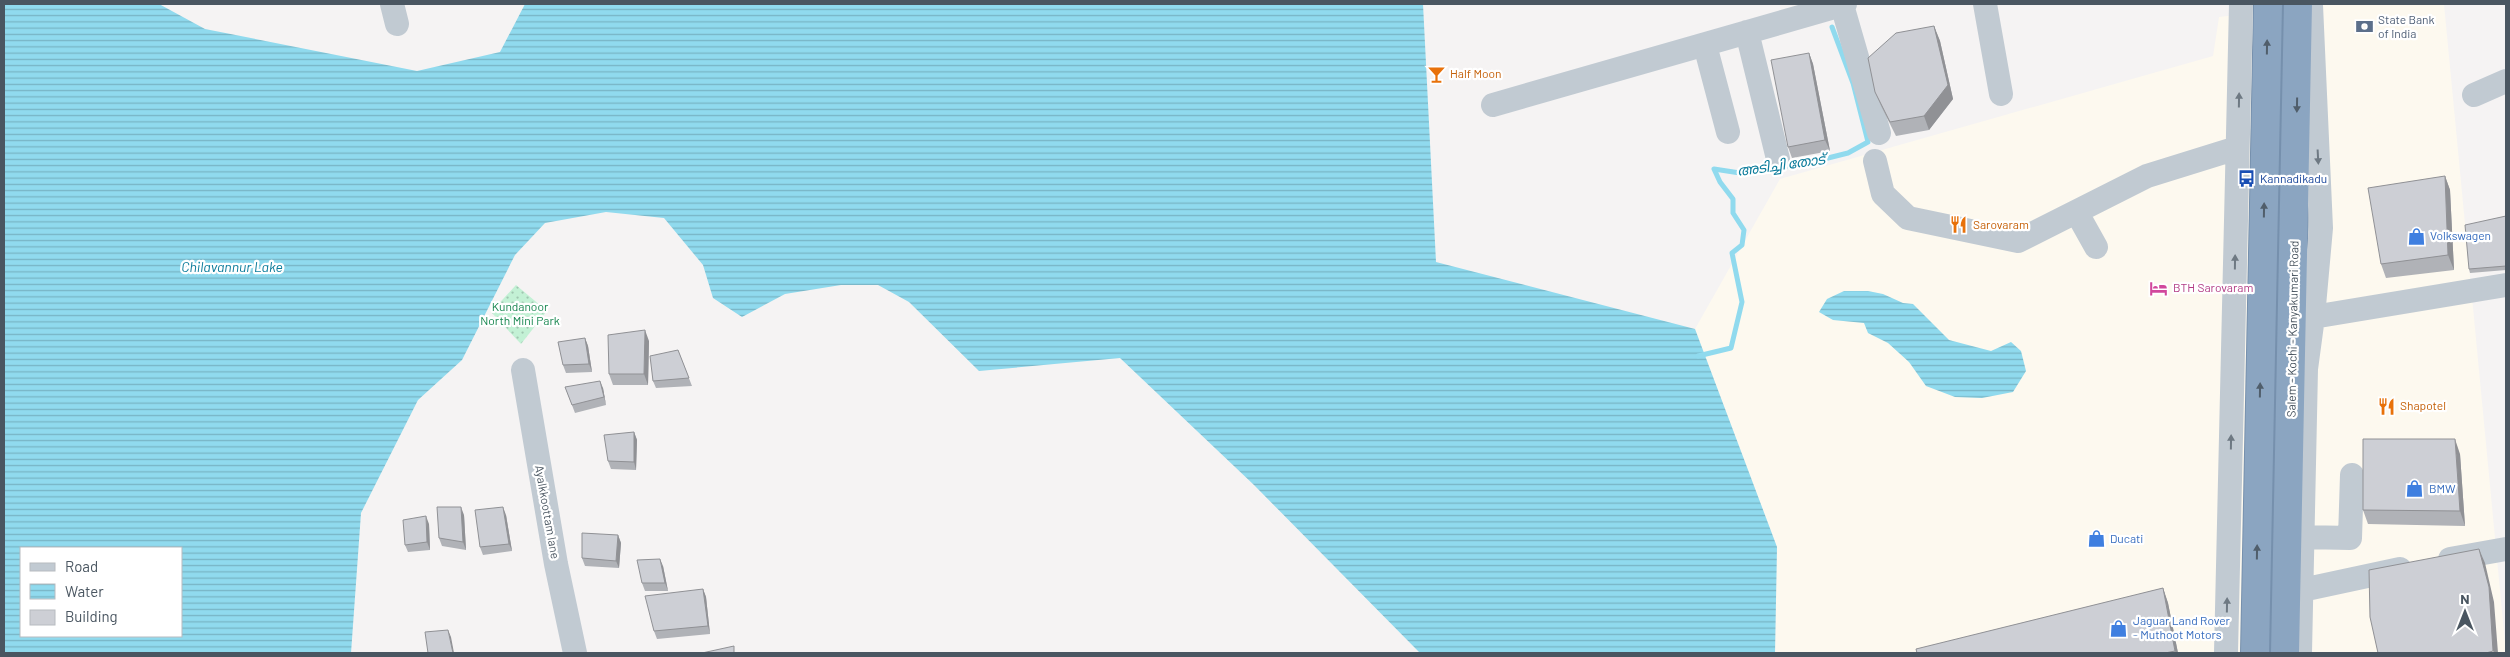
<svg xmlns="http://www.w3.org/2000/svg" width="2510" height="657" viewBox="0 0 2510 657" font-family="Barlow,'Noto Sans Malayalam',sans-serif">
<defs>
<pattern id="park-dots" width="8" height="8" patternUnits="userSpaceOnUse" patternTransform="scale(1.25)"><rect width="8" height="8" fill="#c3f1d5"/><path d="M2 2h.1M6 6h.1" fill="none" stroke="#a0c6b0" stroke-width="1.8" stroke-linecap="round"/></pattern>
<pattern id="water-rules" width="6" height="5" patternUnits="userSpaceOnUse" patternTransform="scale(1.25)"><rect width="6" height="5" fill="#90daee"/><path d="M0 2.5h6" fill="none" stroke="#78b4c4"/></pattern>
</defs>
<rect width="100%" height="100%" fill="#f5f3f3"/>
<path fill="#fdf9ef" d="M 2329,4 L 2444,4 L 2506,653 L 1775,653 L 1777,547 L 1695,329 L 1780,179 L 2213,56 L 2219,17 Z"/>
<path fill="url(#park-dots)" d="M 516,285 L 547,311 L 521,344 L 491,312 Z"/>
<path fill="url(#water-rules)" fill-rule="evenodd" d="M 4,4 L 159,4 L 205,29 L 417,71 L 500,52 L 525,4 L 1423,4 L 1436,262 L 1695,329 L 1777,547 L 1775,653 L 1420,653 L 1254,485 L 1120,358 L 979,371 L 909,302 L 878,285 L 841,285 L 785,294 L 742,317 L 713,298 L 703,265 L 664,218 L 606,212 L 545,223 L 515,255 L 462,360 L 418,400 L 361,513 L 351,653 L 4,653 ZM 21,548 L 181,548 L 181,636 L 21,636 Z
M 1844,291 L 1868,291 L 1883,294 L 1903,303 L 1913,304 L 1949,340 L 1991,351 L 2011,342 L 2021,351 L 2026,371 L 2013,392 L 1982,398 L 1955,397 L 1926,386 L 1909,362 L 1888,343 L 1868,333 L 1864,323 L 1833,320 L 1819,312 L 1827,299 Z"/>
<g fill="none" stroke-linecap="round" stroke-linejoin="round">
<path stroke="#90daee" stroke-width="5" d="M 1698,356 L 1731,348 L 1742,302 L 1732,253 L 1742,245 L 1744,230 L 1733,213 L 1733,199 L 1720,182 L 1714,169 L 1740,173 L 1772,167 L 1800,165 L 1848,153 L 1868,142 L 1853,83 L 1832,27"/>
<defs>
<path id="highway" d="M 2255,653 L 2268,4
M 2285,653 L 2298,4"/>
</defs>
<use href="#highway" stroke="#7690ad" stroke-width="30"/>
<path stroke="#c1cad2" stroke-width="24" d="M 392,4 L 397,24
M 1985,4 L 2001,94
M 1842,5 L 1879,133
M 1747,32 L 1778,159
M 1705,45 L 1728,132
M 2474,95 L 2506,81
M 1493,105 L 1845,4
M 1875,161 L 1883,194 L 1908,218 L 2018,241 L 2147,176 L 2237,148
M 2077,213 L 2096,247
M 2313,317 L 2506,285
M 523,370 L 556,564 L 575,653
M 2302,537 L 2350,538 L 2352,475
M 2450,559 L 2506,549
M 2302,590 L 2400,569
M 2226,653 L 2241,4
M 2300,653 L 2306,369 L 2313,317 L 2321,228 L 2311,5"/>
<use href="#highway" stroke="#8ba5c1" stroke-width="28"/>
</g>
<path fill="#b0b2b7" d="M 1934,26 L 1940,41 L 1953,99 L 1929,130 L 1896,136 L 1881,106 L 1875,92 Z
M 1809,53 L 1813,64 L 1830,151 L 1792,158 L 1788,147 Z
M 2445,176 L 2450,190 L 2454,270 L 2386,278 L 2381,264 Z
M 2506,216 L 2506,270 L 2470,273 L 2469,269 Z
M 585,338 L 588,346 L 592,372 L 566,373 L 563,365 Z
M 649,341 L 648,385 L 613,385 L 609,374 Z
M 678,350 L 692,386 L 656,388 L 653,381 Z
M 565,387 L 603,388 L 606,405 L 575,413 Z
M 634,432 L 637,440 L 636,470 L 611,469 L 608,461 Z
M 2460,454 L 2465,526 L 2368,524 L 2363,510 Z
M 464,515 L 466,550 L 442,546 L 439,538 Z
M 506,515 L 512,551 L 483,555 L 480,547 Z
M 429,524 L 430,550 L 408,552 L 405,545 Z
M 618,535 L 621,543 L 619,568 L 585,566 L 582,558 Z
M 663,566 L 668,591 L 645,591 L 642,583 Z
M 2163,588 L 2168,603 L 2178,653 L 1917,653 Z
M 703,589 L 706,597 L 710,634 L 657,639 L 654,631 Z"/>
<path fill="#909195" d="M 1934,26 L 1940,41 L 1953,99 L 1929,130 L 1924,116 Z
M 1809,53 L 1813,64 L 1830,151 L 1825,140 Z
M 2445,176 L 2450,190 L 2454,270 L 2448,255 Z
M 645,330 L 649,341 L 648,385 L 644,374 Z
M 585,338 L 588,346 L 592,372 L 589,364 Z
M 600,381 L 603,388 L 606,405 Z
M 634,432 L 637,440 L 636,470 L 634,462 Z
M 2455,439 L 2460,454 L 2465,526 L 2460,511 Z
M 461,507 L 464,515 L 466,550 L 463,542 Z
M 503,507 L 506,515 L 512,551 L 509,544 Z
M 426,516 L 429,524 L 430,550 L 427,542 Z
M 618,535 L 621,543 L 619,568 L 616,561 Z
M 2479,549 L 2485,563 L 2494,602 L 2498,653 L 2494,653 L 2493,651 Z
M 660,559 L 663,566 L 668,591 L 665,583 Z
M 2163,588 L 2168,603 L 2178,653 L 2176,653 L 2175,651 Z
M 703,589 L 706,597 L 710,634 L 708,626 Z
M 448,630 L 451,637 L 454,653 L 453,653 Z"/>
<path fill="#cdcfd5" stroke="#909195" d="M 1934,26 L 1948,85 L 1924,116 L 1890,122 L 1875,92 L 1868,58 L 1896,33 Z
M 1809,53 L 1825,140 L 1788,147 L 1771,60 Z
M 2445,176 L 2448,255 L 2381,264 L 2368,188 Z
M 2506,216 L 2506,266 L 2469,269 L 2465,225 Z
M 645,330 L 644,374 L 609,374 L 608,335 Z
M 585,338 L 589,364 L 563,365 L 558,342 Z
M 678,350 L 689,378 L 653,381 L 650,356 Z
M 600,381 L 604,397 L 572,405 L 565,387 Z
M 634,432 L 634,462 L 608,461 L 604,435 Z
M 2363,439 L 2455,439 L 2460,511 L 2363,510 Z
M 437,507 L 461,507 L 463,542 L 439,538 Z
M 503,507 L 509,544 L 480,547 L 475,510 Z
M 426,516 L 427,542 L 405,545 L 403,520 Z
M 582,533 L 618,535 L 616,561 L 582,558 Z
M 2479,549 L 2489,587 L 2493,651 L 2486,653 L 2378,653 L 2370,617 L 2369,570 Z
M 660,559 L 665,583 L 642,583 L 637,560 Z
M 2163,588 L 2175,651 L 2165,653 L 1917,653 L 1916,649 Z
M 703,589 L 708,626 L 654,631 L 645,596 Z
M 448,630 L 453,653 L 428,653 L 425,632 Z
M 734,646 L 734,653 L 702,653 Z"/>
<defs><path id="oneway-solid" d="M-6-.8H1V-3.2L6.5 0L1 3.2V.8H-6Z" transform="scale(1.25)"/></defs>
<g fill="#505e6b">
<use href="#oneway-solid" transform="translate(2267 47) rotate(-89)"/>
<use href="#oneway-solid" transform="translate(2297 105) rotate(91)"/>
<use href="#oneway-solid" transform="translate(2264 210) rotate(-89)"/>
<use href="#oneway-solid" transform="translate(2260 390) rotate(-89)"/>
<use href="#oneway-solid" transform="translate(2257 552) rotate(-89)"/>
</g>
<g fill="#6e7983">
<use href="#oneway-solid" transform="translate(2239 100) rotate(-89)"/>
<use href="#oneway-solid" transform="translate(2318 157) rotate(87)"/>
<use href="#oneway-solid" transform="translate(2235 262) rotate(-89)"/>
<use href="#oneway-solid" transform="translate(2231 442) rotate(-89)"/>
<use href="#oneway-solid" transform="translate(2227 605) rotate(-89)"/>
</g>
<defs>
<symbol id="bank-bare" viewBox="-9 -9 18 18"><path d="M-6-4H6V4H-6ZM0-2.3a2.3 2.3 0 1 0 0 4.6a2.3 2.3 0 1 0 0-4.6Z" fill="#5c6f8a" stroke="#fff" stroke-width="2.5" paint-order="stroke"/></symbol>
<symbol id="bar-bare" viewBox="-9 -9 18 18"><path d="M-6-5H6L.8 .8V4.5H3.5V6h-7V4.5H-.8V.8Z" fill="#e8710a" stroke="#fff" stroke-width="2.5" paint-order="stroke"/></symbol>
<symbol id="bus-bare" viewBox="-9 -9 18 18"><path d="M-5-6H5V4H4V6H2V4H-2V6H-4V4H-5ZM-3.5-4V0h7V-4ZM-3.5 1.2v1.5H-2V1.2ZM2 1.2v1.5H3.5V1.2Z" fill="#1a4fb4" stroke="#fff" stroke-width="2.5" paint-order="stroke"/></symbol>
<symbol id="restaurant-bare" viewBox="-9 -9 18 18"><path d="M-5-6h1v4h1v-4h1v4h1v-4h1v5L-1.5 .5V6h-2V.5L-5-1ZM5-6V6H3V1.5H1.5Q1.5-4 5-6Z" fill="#e8710a" stroke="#fff" stroke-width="2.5" paint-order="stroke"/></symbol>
<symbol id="shop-bare" viewBox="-9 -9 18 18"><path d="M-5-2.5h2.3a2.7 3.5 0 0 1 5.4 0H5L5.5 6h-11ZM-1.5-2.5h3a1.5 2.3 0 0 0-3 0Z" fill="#3f7fe0" stroke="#fff" stroke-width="2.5" paint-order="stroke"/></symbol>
<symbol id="hotel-bare" viewBox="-9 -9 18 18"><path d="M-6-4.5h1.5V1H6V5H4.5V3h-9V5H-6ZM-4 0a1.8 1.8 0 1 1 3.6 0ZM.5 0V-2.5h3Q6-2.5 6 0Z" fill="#d1479c" stroke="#fff" stroke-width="2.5" paint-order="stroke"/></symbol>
</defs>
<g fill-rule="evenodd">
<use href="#bank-bare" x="2352" y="14" width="25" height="25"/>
<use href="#bar-bare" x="1424" y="62" width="25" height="25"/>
<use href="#bus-bare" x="2234" y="166" width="25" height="25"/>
<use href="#restaurant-bare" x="1946" y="212" width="25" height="25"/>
<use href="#shop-bare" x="2404" y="224" width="25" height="25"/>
<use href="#hotel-bare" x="2146" y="276" width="25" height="25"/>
<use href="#restaurant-bare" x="2374" y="394" width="25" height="25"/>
<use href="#shop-bare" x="2402" y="476" width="25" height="25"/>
<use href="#shop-bare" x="2084" y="526" width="25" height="25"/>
<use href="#shop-bare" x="2106" y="616" width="25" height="25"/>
</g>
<g text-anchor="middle" stroke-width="4.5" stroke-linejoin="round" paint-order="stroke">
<g font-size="12" fill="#4e5e75" stroke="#fff" text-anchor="start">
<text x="2378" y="24">State Bank<tspan x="2378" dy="14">of India</tspan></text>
</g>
<g font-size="12" fill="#c56008" stroke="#fff" text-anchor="start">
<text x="1450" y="78">Half Moon</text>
<text x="1973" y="229">Sarovaram</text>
<text x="2400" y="410">Shapotel</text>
</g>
<g font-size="12" fill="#164399" stroke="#fff" text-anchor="start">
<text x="2260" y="183">Kannadikadu</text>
</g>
<g font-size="12" fill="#366cbe" stroke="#fff" text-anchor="start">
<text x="2430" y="240">Volkswagen</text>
<text x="2429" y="493">BMW</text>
<text x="2110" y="543">Ducati</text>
<text x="2133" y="625">Jaguar Land Rover<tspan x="2133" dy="14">- Muthoot Motors</tspan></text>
</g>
<g font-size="12" fill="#b23c85" stroke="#fff" text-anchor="start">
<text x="2173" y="292">BTH Sarovaram</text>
</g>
<g font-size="12" fill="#17864f" stroke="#fff">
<text x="520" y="311">Kundanoor<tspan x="520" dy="14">North Mini Park</tspan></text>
</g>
<g font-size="12" fill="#4a5661" stroke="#fff">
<text transform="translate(2293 329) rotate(-89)" y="4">Salem - Kochi - Kanyakumari Road</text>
<text transform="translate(547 512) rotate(80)" y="4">Ayalkkoottam lane</text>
</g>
<g font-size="14" font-style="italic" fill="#0c7c9b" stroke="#fff">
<text transform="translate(1781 165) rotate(-8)" y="5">അടിച്ചി തോട്</text>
<text x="232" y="272">Chilavannur Lake</text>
</g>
</g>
<rect width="2510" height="657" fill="none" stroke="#4a5661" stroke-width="10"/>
<rect x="20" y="547" width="162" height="90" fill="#ffffff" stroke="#b7bbc0"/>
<rect x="30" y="563" width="25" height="8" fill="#c1cad2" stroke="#b7bbc0"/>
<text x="65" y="572" font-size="15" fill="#4a5661">Road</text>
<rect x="30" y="584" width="25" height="15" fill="url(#water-rules)" stroke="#b7bbc0"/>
<text x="65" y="597" font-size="15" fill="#4a5661">Water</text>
<rect x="30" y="610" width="25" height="15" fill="#cdcfd5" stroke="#b7bbc0"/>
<text x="65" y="622" font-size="15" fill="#4a5661">Building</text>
<g transform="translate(2465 612)" stroke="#ffffff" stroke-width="4" paint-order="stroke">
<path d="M0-4L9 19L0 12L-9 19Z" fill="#4a5661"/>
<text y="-8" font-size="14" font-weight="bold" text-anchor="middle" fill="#4a5661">N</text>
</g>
</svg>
